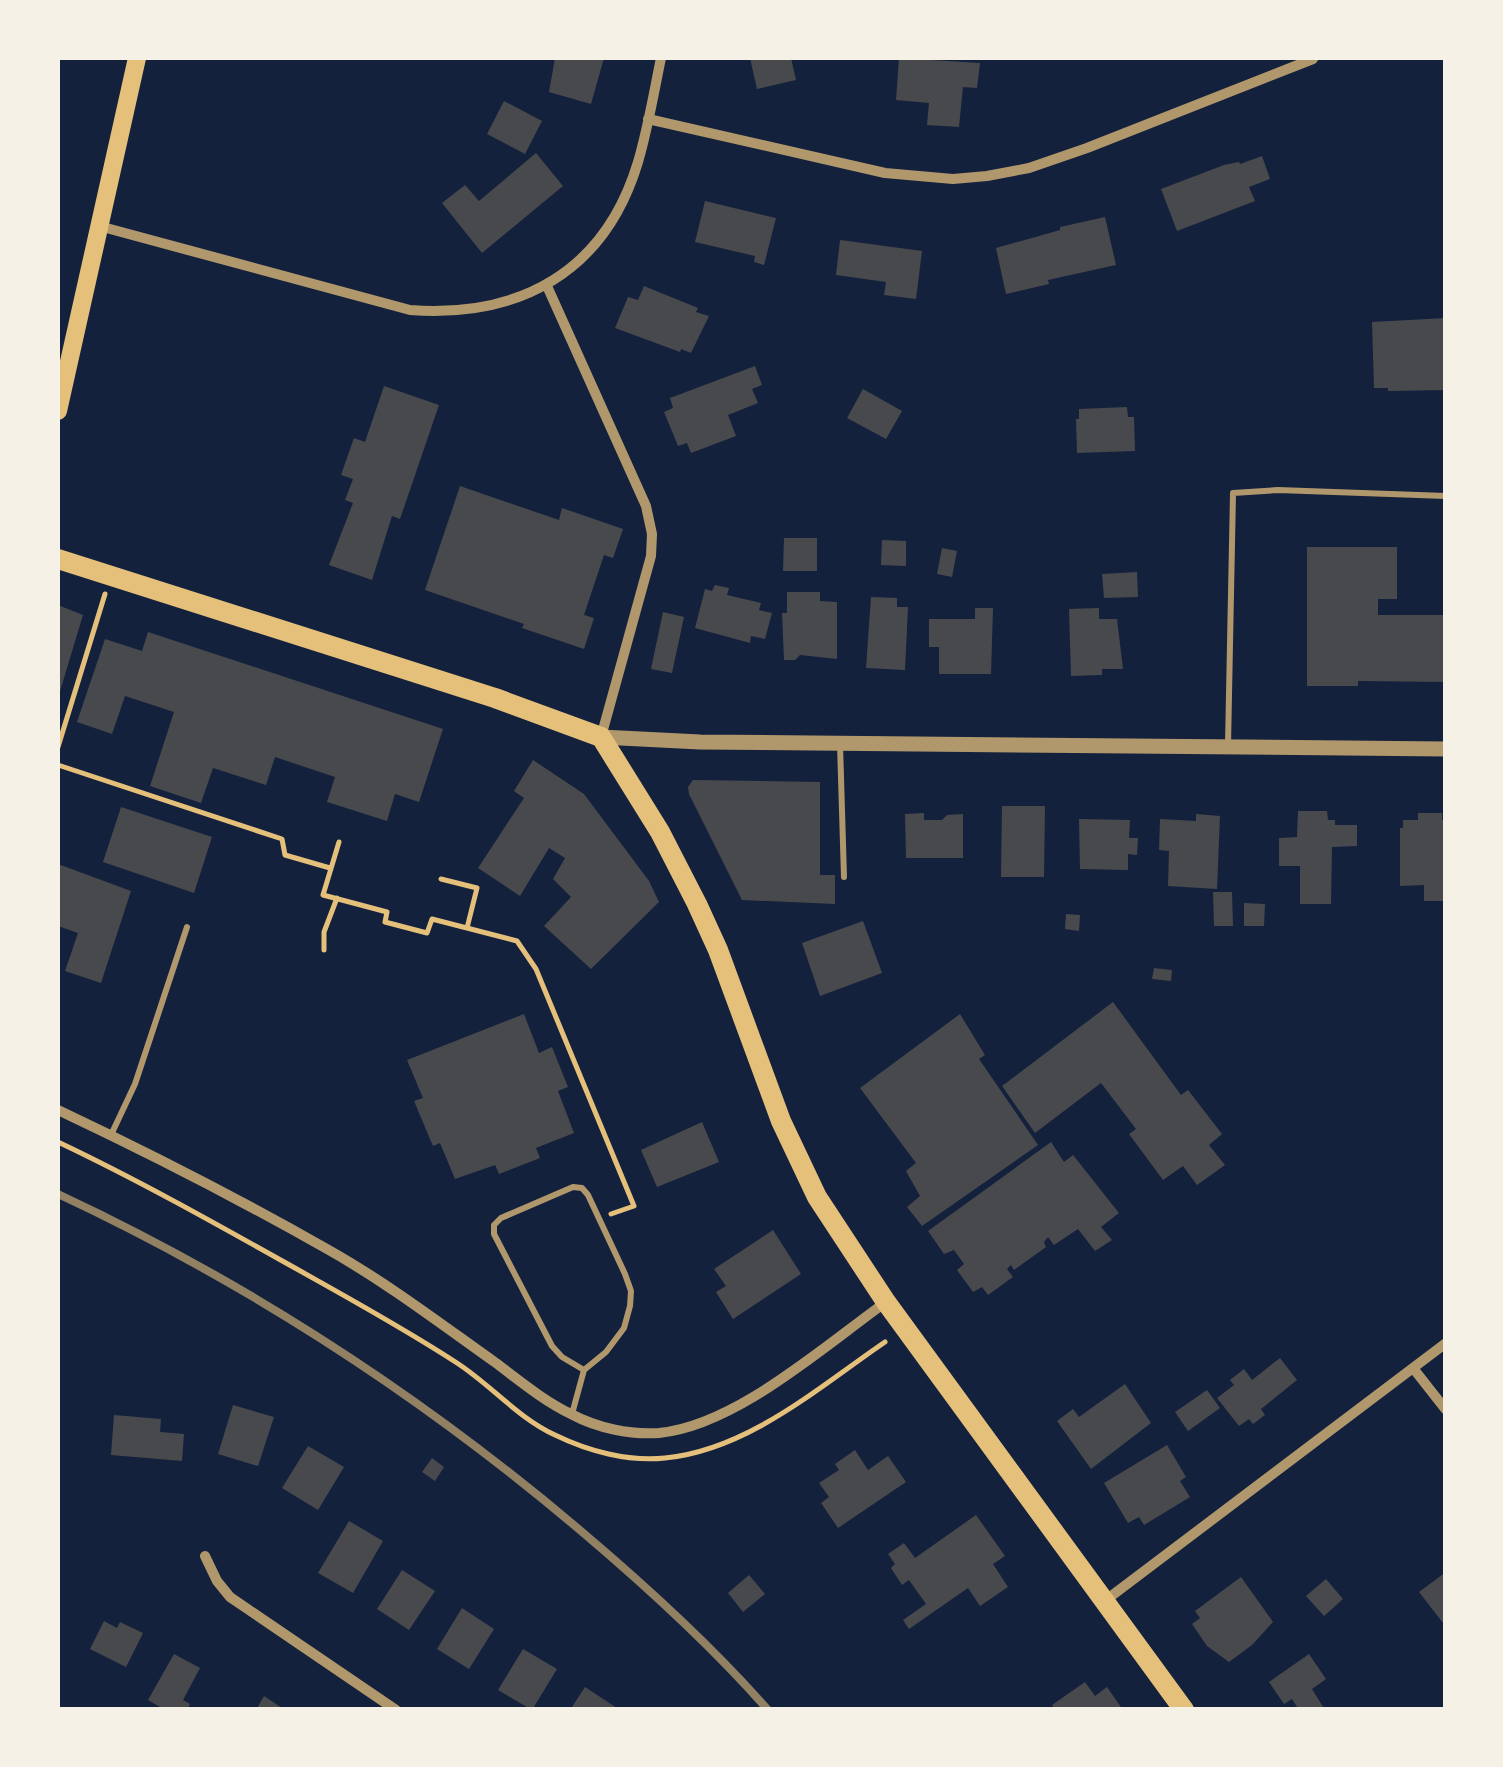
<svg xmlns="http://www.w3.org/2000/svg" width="1503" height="1767" viewBox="0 0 1503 1767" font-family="Ubuntu,sans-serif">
<rect width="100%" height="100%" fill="#14213d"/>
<path fill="#48494c" d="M 555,58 L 604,58 L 591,104 L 549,92 Z
M 750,58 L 791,58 L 796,80 L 757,89 Z
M 899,58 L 980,63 L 977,88 L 963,87 L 959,127 L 927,125 L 929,103 L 896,100 Z
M 504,101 L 542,121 L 525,154 L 487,134 Z
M 536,153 L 563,186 L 482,253 L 442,203 L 465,185 L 479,201 Z
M 1262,156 L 1270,179 L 1249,187 L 1255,201 L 1177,231 L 1161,189 L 1224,165 L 1239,162 L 1240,164 Z
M 705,201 L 776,218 L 764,265 L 754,262 L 755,256 L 695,242 Z
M 1105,217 L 1116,265 L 1048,280 L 1049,284 L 1006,294 L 996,248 L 1060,230 L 1060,227 Z
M 840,240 L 922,251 L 916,299 L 884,295 L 886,282 L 836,275 Z
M 644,286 L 698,308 L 696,312 L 709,316 L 691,353 L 681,349 L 680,352 L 615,328 L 628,297 L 638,300 Z
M 1446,318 L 1446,390 L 1388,391 L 1388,388 L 1374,388 L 1372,322 Z
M 755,366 L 762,385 L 752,389 L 758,403 L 728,415 L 736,436 L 691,453 L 687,443 L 678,446 L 664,412 L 673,408 L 670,398 Z
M 384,386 L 439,405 L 400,519 L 392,516 L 372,580 L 329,565 L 353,503 L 345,500 L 353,479 L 341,475 L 354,438 L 365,442 Z
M 863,389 L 902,411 L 886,439 L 847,418 Z
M 1127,407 L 1128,417 L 1134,417 L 1135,451 L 1077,453 L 1076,419 L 1079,419 L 1079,409 Z
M 460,486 L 559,520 L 562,508 L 623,529 L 613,558 L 604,555 L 584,615 L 594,618 L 584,649 L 522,628 L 524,624 L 425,590 Z
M 784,538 L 817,538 L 817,571 L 783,571 Z
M 882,540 L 906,541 L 906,566 L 881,565 Z
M 1307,547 L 1397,547 L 1397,599 L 1378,599 L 1378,615 L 1446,615 L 1446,682 L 1358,681 L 1358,686 L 1307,686 Z
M 942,548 L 957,551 L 952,577 L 937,574 Z
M 1137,572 L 1138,597 L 1104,598 L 1102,574 Z
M 715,585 L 729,588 L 727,595 L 761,603 L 759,610 L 772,613 L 765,639 L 751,636 L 750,643 L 695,628 L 705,589 L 712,591 Z
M 787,592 L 820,592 L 820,601 L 837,602 L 837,659 L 800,655 L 795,660 L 784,660 L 782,613 L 787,613 Z
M 871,597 L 897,598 L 897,607 L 908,607 L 905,670 L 866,668 Z
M 58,605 L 83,615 L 58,698 Z
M 975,608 L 993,608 L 991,674 L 939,674 L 939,647 L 929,647 L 929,619 L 975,619 Z
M 1099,608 L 1099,619 L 1117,619 L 1123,669 L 1102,669 L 1102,675 L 1071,676 L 1069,609 Z
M 663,612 L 684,617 L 672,673 L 651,669 Z
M 148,632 L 443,729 L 419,802 L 395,794 L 387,821 L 327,802 L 335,777 L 275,757 L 266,785 L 213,768 L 201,803 L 150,786 L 174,712 L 125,696 L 112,734 L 77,722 L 105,639 L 142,651 Z
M 533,760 L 584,794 L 649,881 L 659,902 L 591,969 L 544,926 L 571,897 L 553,879 L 565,858 L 549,848 L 520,896 L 478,868 L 524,798 L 514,791 Z
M 693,780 L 820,782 L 820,875 L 835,875 L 835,904 L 742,900 L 689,794 L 688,787 Z
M 1002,806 L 1045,806 L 1044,877 L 1001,877 Z
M 121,807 L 212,837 L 194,893 L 103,862 Z
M 1298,811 L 1327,811 L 1328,820 L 1335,820 L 1335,825 L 1357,825 L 1357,846 L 1332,847 L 1331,904 L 1300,904 L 1300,866 L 1279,866 L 1279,838 L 1297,837 Z
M 924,813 L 924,820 L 942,820 L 947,815 L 963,814 L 963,858 L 906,858 L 905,814 Z
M 1418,813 L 1442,813 L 1442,820 L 1446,820 L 1446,901 L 1424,901 L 1424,885 L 1400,886 L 1400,828 L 1403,828 L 1403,820 L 1418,820 Z
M 1196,814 L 1220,816 L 1217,889 L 1168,886 L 1169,851 L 1159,850 L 1160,819 L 1196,821 Z
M 1079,819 L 1130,820 L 1129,838 L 1138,838 L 1137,855 L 1128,854 L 1128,870 L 1080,869 Z
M 58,864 L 131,891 L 101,983 L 65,971 L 78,933 L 58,926 Z
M 1213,892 L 1232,892 L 1233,926 L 1214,926 Z
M 1244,903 L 1265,904 L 1264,926 L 1244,926 Z
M 1066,914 L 1080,915 L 1079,931 L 1065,929 Z
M 863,921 L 882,973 L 820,996 L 802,943 Z
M 1154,968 L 1172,970 L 1171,981 L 1152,979 Z
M 1113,1002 L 1181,1095 L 1188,1090 L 1222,1134 L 1209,1145 L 1225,1165 L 1197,1185 L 1183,1166 L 1163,1180 L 1129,1134 L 1136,1129 L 1101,1083 L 1035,1133 L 1002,1086 Z
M 524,1014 L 539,1053 L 552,1047 L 568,1087 L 558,1091 L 574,1133 L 536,1148 L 540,1158 L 499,1174 L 495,1165 L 455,1179 L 440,1143 L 433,1146 L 414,1101 L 423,1098 L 407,1060 Z
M 960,1014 L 985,1055 L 979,1059 L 1038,1145 L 922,1226 L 907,1207 L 920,1196 L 906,1171 L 916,1163 L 860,1088 Z
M 702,1122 L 719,1162 L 657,1187 L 641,1150 Z
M 1051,1142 L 1064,1162 L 1073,1155 L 1119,1213 L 1101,1227 L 1112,1240 L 1095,1251 L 1078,1229 L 1054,1245 L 1048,1237 L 1044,1242 L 1046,1247 L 1014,1270 L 1011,1265 L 1007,1269 L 1013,1277 L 988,1295 L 982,1287 L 973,1292 L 957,1270 L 964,1264 L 954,1250 L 944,1254 L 928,1231 Z
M 773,1230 L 801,1274 L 733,1319 L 716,1292 L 726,1286 L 714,1269 Z
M 1280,1358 L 1297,1380 L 1261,1409 L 1265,1415 L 1253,1424 L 1249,1419 L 1239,1426 L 1217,1398 L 1234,1385 L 1230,1380 L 1244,1369 L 1252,1380 Z
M 1125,1384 L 1151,1423 L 1091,1469 L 1057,1421 L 1073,1409 L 1079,1417 Z
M 1207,1390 L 1220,1408 L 1188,1431 L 1175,1412 Z
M 233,1405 L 274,1417 L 258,1466 L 218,1454 Z
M 114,1415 L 161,1419 L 160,1432 L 184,1434 L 182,1461 L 111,1455 Z
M 1167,1445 L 1186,1477 L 1180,1481 L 1190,1497 L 1144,1525 L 1139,1517 L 1128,1523 L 1104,1483 Z
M 308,1446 L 344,1467 L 318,1510 L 282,1488 Z
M 855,1450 L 868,1470 L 888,1456 L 906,1482 L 838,1528 L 821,1503 L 829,1497 L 819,1483 L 839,1470 L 835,1464 Z
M 432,1458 L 444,1467 L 435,1481 L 422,1472 Z
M 976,1515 L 1005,1556 L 993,1564 L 1008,1587 L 980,1606 L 968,1588 L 909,1629 L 903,1620 L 926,1604 L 909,1580 L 902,1585 L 891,1568 L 895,1564 L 888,1554 L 904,1543 L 915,1558 Z
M 349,1521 L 383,1541 L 353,1593 L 318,1573 Z
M 402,1570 L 435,1591 L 409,1630 L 377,1609 Z
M 1446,1572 L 1446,1621 L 1443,1623 L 1419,1592 Z
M 749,1575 L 765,1594 L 743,1612 L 728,1593 Z
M 1241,1577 L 1273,1622 L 1252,1645 L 1229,1662 L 1207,1646 L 1192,1624 L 1200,1618 L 1195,1611 Z
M 1326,1579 L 1343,1599 L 1324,1616 L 1306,1596 Z
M 462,1608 L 494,1629 L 469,1669 L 437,1649 Z
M 104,1621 L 117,1628 L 120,1622 L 143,1633 L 126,1667 L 90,1649 Z
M 523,1649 L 557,1669 L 532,1710 L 498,1690 Z
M 174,1654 L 200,1668 L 183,1700 L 190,1704 L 187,1710 L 165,1710 L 148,1700 Z
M 1309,1654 L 1326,1679 L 1312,1689 L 1325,1710 L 1299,1710 L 1292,1699 L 1284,1704 L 1269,1682 Z
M 1085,1682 L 1095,1696 L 1107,1687 L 1123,1710 L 1055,1710 L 1052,1705 Z
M 585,1687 L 620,1710 L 570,1710 Z
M 264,1696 L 285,1710 L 256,1710 Z"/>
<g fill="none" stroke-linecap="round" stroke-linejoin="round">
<path stroke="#e5c07b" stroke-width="5" d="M 58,747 L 105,594
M 58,765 L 282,839 L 285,855 L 330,868
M 339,842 L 323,895 L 387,912 L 385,922 L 427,933 L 432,919 L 517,941 L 536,969 L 634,1206 L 611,1214
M 441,879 L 477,888 L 467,928
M 324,950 L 324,932 L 337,898
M 58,1142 C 136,1179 211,1221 286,1263 C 343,1295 402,1327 457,1363 C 491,1385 518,1418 555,1435 C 588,1451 628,1462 665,1458 C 748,1450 819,1387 885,1342"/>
<path stroke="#b1986c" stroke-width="6" d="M 840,744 L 844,877
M 1228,745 L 1233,493 L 1278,490 L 1446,496
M 111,1135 L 135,1084 L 187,927
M 572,1414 L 584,1370 L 606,1352 L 624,1328 L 630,1306 L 631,1291 L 625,1274 L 588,1195 L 582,1188 L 573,1187 L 501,1218 L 494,1225 L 494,1234 L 552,1346 L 562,1357 L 584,1370"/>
<path stroke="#b1986c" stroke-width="10" d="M 648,119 L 885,173 L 953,179 L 987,176 L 1029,168 L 1087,148 L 1313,59
M 99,226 L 410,310 C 520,318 605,272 638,162 C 648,128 654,92 661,58
M 547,286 L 646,506 L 652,534 L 651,556 L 601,737
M 58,1110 C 149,1153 239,1199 327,1249 C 386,1282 441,1324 496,1363 C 520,1381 544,1401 571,1414 C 597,1428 630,1435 659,1433 C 735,1426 823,1347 886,1302
M 1413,1368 L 1446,1410
M 205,1556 L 217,1581 L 230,1597 L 396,1710
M 1106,1600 L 1446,1343"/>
<path stroke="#b1986c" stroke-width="15" d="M 601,737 L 700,742 L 1446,749"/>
<path stroke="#e5c07b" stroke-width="18" d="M 58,411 L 137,58"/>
<path stroke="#e5c07b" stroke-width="20" d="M 58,559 L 495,698 L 601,737 L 660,832 L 697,904 L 718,950 L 781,1121 L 817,1197 L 886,1302 L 1184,1710"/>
<path stroke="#918062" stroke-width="8" d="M 58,1194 C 246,1282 422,1396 581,1531 C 646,1586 711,1645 768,1710"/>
</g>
<rect width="1503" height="1767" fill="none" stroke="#f6f1e7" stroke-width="120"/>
</svg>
